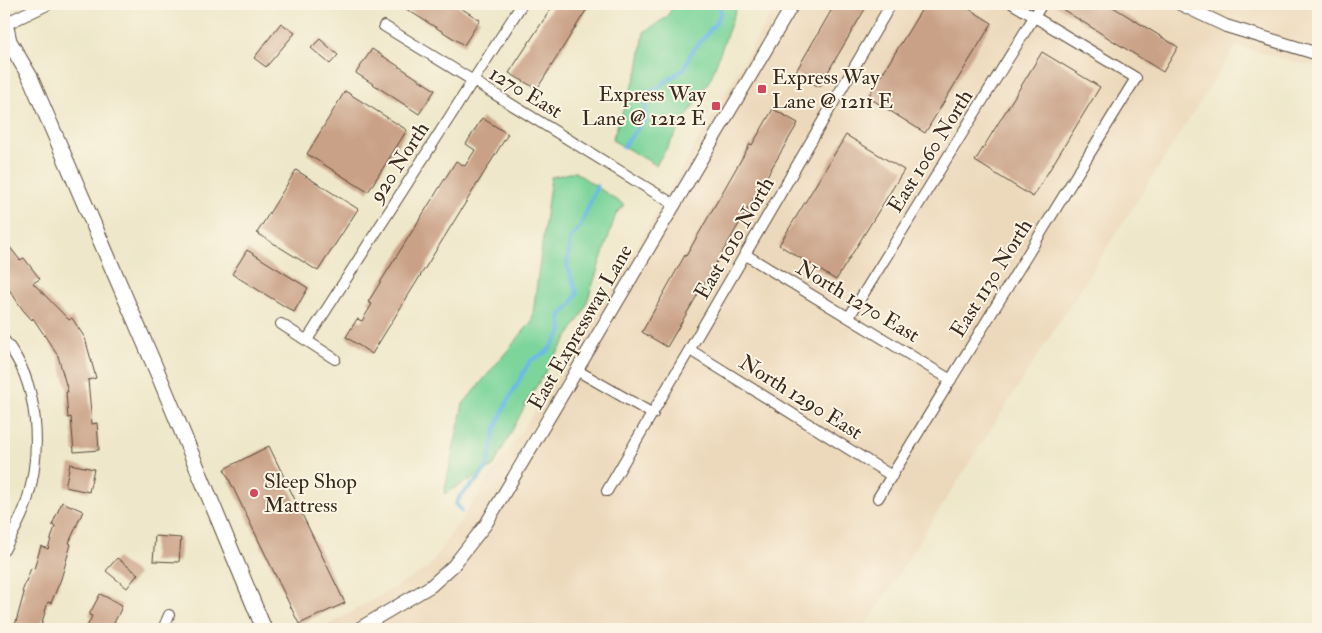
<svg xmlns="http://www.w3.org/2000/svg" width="1322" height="633" viewBox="0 0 1322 633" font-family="'IM FELL Double Pica',serif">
<rect width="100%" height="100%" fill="#fcf5e5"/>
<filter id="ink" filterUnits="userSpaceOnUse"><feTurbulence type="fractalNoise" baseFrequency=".02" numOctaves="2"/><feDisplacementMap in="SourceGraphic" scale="10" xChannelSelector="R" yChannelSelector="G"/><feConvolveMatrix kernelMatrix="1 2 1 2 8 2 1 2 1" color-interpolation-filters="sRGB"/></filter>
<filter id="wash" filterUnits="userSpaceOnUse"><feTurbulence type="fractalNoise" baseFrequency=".0096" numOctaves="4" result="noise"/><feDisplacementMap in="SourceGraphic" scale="20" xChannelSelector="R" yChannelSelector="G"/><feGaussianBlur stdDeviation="1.12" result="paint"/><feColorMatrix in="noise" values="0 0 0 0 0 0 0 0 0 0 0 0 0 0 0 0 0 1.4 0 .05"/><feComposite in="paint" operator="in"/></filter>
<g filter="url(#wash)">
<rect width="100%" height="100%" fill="#eee7c9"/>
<path fill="#ecd8ba" d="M 777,4 L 1318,4 L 1318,68 L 1236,46 L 863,629 L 322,629 L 428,568 L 580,345 Z"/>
<path fill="#7dd59b" stroke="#5c805c" d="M 674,4 L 738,4 L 711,78 L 656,165 L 612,140 L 638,70 L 644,32 L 667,17 Z
M 575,172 L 624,205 L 616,214 L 584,311 L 529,398 L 493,467 L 444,494 L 463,404 L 532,321 L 551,177 Z"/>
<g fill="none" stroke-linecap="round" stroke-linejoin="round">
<path stroke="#6dbae7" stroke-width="4" d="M 623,147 L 640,125 L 646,121 L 646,102 L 650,93 L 684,69 L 691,53 L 715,24 L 721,13 L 719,4
M 462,511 L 456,504 L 460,496 L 479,478 L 488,465 L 495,430 L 505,406 L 530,361 L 548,351 L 559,336 L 562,331 L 560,316 L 572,303 L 577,293 L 567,266 L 570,239 L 581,225 L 597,186"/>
</g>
<g id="blocks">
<path fill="#c9a186" d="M 398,4 L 454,4 L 480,20 L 464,45 Z
M 554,4 L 590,4 L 537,89 L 509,73 Z
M 835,4 L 868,4 L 819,87 L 795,73 Z
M 925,4 L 961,4 L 992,23 L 925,133 L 868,97 Z
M 1054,4 L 1108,4 L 1178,47 L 1163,72 Z
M 281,23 L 295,33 L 266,67 L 254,58 Z
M 320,39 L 338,55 L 330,64 L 311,48 Z
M 372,49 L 435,90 L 419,114 L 356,73 Z
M 1042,52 L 1100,87 L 1033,197 L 975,161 Z
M 345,91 L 407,130 L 368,192 L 307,154 Z
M 773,109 L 798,123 L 667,347 L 642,332 L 685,255 L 686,256 L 750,144 L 752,145 Z
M 482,118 L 508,134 L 372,354 L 346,337 L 357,319 L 362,321 L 372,304 L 368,302 L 456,161 L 465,166 L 475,150 L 466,144 Z
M 846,135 L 904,170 L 836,280 L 779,245 Z
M 296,170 L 358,209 L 318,271 L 257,233 Z
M 4,240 L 20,260 L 24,258 L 40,279 L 33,283 L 69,320 L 72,318 L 85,338 L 96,378 L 88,380 L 92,424 L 97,423 L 99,450 L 74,452 L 71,417 L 68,418 L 66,392 L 68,392 L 58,356 L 33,318 L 32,320 L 23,310 L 4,282 Z
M 247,250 L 308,288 L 294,312 L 232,274 Z
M 269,446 L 345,603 L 299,624 L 224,469 Z
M 70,464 L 94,469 L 89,492 L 65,487 Z
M 62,502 L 83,511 L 69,543 L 71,544 L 61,579 L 51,603 L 48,602 L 40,629 L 14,629 L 24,593 L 22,592 L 31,568 L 34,569 L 41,546 L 48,549 L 55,526 L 52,525 Z
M 155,536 L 181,538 L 179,562 L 153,561 Z
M 117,558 L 138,574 L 127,588 L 106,571 Z
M 100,594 L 122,605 L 120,611 L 111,629 L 86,629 L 92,616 L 89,615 Z"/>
</g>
</g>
<g filter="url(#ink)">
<use href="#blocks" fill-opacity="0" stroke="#564638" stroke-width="1"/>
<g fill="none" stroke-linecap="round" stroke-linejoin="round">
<defs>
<path id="minor" d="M 384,26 L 675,205
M 746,255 L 951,380
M 849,317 L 1042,4
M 281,324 L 335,359
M 4,340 C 40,382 42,451 27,501 C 22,519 12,534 4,550
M 307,340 L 522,4
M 690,350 L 892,476
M 578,371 L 653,414
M 607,491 L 891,4
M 878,498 L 1136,78 L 1013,4
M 163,629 L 169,615"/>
<path id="tertiary" d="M 1180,4 L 1226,26 L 1318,54
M 5,24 L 47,4
M 358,629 L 431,586 L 453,566 L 486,524 L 793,4"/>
<path id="secondary" d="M 4,19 L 9,41 L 30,77 L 159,376 L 264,629"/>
</defs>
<use href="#minor" stroke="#564638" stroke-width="12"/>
<use href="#tertiary" stroke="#564638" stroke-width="14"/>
<use href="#secondary" stroke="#564638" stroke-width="17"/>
<use href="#minor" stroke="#fff" stroke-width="10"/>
<use href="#tertiary" stroke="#fff" stroke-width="12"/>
<use href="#secondary" stroke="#fff" stroke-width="15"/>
</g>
</g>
<g fill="#d1495b" stroke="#fcf5e5" stroke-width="2">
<rect x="757" y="84" width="10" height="10" rx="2.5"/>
<rect x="711" y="101" width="10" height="10" rx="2.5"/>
<circle cx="254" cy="493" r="5"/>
</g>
<g text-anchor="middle" stroke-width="4" stroke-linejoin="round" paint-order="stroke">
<g font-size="21" fill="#3b2a1e" stroke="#fcf5e5" text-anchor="start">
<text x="772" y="84">Express Way<tspan x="772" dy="24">Lane @ 1211 E</tspan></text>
<text x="706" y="101" text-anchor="end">Express Way<tspan x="706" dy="24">Lane @ 1212 E</tspan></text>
<text x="264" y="488">Sleep Shop<tspan x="264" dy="24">Mattress</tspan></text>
</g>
<g font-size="21" fill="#3b2a1e" stroke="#fcf5e5">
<text transform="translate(526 92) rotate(31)" y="7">1270 East</text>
<text transform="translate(930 151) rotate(-58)" y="7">East 1060 North</text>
<text transform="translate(399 162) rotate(-57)" y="7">920 North</text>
<text transform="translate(734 238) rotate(-60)" y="7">East 1010 North</text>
<text transform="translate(991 278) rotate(-58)" y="7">East 1130 North</text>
<text transform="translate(858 301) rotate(31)" y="7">North 1270 East</text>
<text transform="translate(580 327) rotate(-60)" y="7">East Expressway Lane</text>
<text transform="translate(801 397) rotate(32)" y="7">North 1290 East</text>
</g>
</g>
<rect width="1322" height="633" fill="none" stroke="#fcf5e5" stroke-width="20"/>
</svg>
